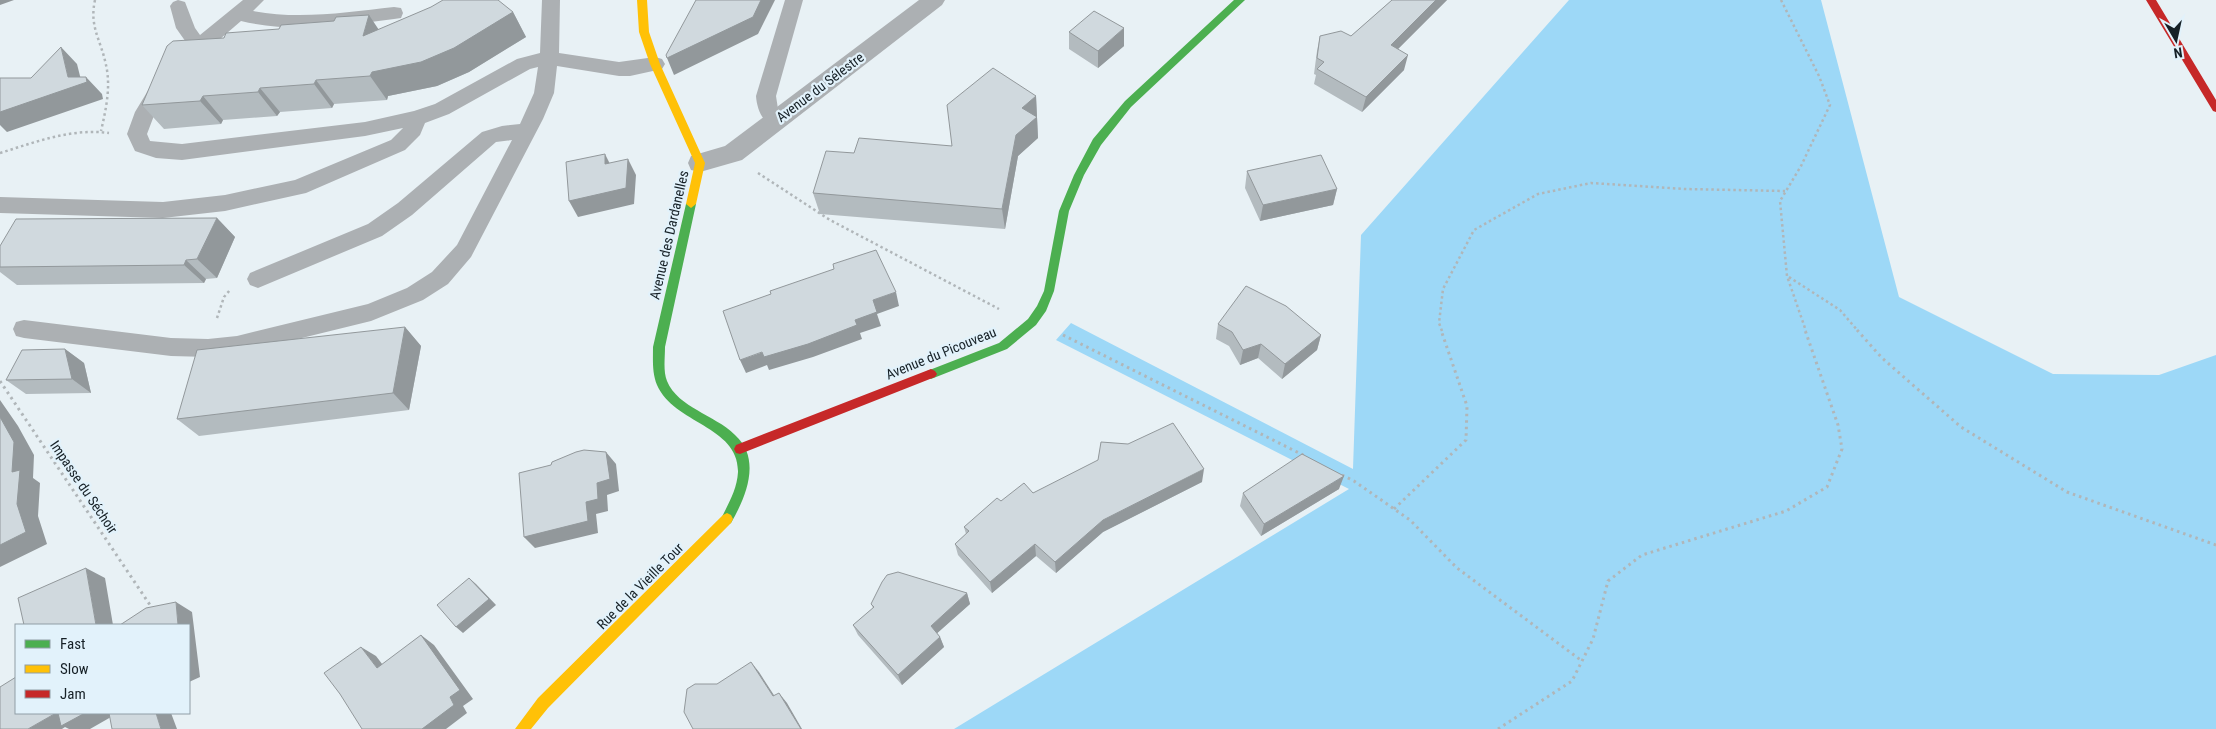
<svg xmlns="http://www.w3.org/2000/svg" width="2216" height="729" viewBox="0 0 2216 729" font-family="'Roboto Condensed',sans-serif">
<rect width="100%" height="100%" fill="#e8f1f5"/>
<path fill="#9dd8f7" d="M 1569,0 L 1821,0 L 1899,297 L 2053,374 L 2159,375 L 2216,355 L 2216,729 L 954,729 L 1349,489 L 1056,340 L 1071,323 L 1353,469 L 1361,235 Z"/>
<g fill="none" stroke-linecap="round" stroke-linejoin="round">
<path stroke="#b0b6b9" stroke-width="2.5" stroke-dasharray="2.5 3" stroke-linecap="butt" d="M 95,0 C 89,27 101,40 106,65 C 111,87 106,109 101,131
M 1781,0 L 1819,76 L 1830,105 L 1801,166 L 1780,201 L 1787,276 L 1806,331
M 0,153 C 36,142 71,128 109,133
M 758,173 L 830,220 L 999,309
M 1789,277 L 1840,310 L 1858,331
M 217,318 L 224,297 L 230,290
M 1442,331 L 1439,323 L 1443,289 L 1474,230 L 1538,194 L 1591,183 L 1685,189 L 1785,191"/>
<path stroke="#b0b6b9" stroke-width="3" stroke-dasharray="2.5 4" stroke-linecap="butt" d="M 1857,330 L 1882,358 L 1961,427 L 2067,492 L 2216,545
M 1063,335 L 1305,456
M 0,381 L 150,605
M 1342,475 L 1354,481 L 1410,520 L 1457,568 L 1582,661
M 1394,509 L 1466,440 L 1467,406 L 1441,330
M 1498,729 L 1572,681 L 1593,639 L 1608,581 L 1642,555 L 1786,511 L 1827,487 L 1842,449 L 1838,425 L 1805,330"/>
<path fill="#acb0b3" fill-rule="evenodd" d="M 178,0 L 185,2 L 195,28 L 200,35 L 243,0 L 264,0 L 253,11 C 300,20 348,12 394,7 L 401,8 L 403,13 L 401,18 L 394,19 C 343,26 292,33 241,21 L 191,64 L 184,66 L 177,64 L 175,59 L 188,45 L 176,28 L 170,6 L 173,2 Z
M 542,0 L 560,0 L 559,53 L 619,62 L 655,57 L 662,59 L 665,64 L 662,69 L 630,76 L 619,76 L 557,66 L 554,93 L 543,119 L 471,257 L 448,284 L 423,300 L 371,321 L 237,354 L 208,357 L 171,356 L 24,338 L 16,336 L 13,329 L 16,322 L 24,320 L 171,338 L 208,339 L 237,336 L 368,304 L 407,288 L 432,272 L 457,245 L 512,140 L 496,142 L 412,215 L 382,236 L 258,288 L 250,285 L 247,279 L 250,273 L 368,224 L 398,203 L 482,132 L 502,126 L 520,124 L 534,93 L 538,67 L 530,69 L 449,114 L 425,123 L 420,135 L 405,150 L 306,193 L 225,211 L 163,218 L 0,213 L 0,197 L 163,202 L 225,195 L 295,180 L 391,140 L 403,128 L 365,136 L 182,160 L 156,158 L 135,151 L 127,134 L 135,112 L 155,79 L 162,77 L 169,79 L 172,84 L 155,113 L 147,134 L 150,141 L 182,144 L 365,122 L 414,111 L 435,104 L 517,59 L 540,53 Z
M 785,0 L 803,0 L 776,96 L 778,109 L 787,120 L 784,125 C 766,131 757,112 756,96 Z"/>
<path fill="#acb0b3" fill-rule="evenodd" d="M 919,0 L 945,0 L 942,5 L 742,160 L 700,172 L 691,170 L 688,163 L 691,156 L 725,146 Z"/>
<path fill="#4caf50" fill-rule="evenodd" d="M 1234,0 L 1245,0 L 1131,107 L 1101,145 L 1084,175 L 1069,211 L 1054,291 L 1046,311 L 1036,325 L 1007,349 L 931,379 L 927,377 L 925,374 L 927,371 L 999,343 L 1028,319 L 1037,306 L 1044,291 L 1059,211 L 1074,175 L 1093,139 L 1125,101 Z
M 691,200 L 696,204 L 665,347 C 665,358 663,371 667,381 C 672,394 686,404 697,410 C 710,418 724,424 735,435 C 762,459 746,497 731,523 L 727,525 L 723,523 L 721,519 C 728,504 737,490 738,472 C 739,426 674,424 657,385 C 652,373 653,360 653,347 L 686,204 Z"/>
<path fill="#ffc107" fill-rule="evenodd" d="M 637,0 L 647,0 L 649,32 L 660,64 L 705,163 L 696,204 L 691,208 L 686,204 L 695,163 L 650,64 L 639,32 Z
M 727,513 L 731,515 L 733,519 L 731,523 L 548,708 L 531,729 L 515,729 L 538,698 L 723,515 Z"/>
<path fill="#c62828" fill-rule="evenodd" d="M 2146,0 L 2156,0 L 2216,100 L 2216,112 L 2213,111 Z
M 931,369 L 935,371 L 937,374 L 935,377 L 740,454 L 736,453 L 734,449 L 736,445 Z"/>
</g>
<path fill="#b3bbbf" d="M 1392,0 L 1447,0 L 1398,49 L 1404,70 L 1362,112 L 1314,84 L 1316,75 L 1314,74 L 1317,51 L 1320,36 L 1351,36 Z
M 513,12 L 526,37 L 469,72 L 437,86 L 388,96 L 387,100 L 334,104 L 332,108 L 280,112 L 277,116 L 223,120 L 221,124 L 164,129 L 142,105 L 378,30 Z
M 1069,32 L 1124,46 L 1098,68 L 1069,49 Z
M 1036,96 L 1038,138 L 1018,156 L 1005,229 L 820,214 L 813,193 L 854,153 L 952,146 Z
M 1247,171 L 1337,189 L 1333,205 L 1260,221 L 1245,188 Z
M 217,218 L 235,237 L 217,278 L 206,279 L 204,283 L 17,285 L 0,272 L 0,246 Z
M 1218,324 L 1321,335 L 1317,350 L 1282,379 L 1258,358 L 1240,365 L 1229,346 L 1216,339 Z
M 405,327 L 421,346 L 409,410 L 199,436 L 177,419 Z
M 65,349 L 84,363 L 91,393 L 26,394 L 6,380 Z
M 1202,482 L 1103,532 L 1056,573 L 1036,556 L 992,593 L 958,555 L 955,544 L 966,534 L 964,527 L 1001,501 L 1033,493 Z
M 1339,489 L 1261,536 L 1240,506 L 1243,493 Z
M 967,593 L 970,604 L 937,633 L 940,637 L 944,647 L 902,685 L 858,635 L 853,625 L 873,608 L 871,604 Z"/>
<path fill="#92989b" d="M 0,0 L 14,0 L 0,5 Z
M 761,0 L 775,0 L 758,34 L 674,75 L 667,58 Z
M 1436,0 L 1447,0 L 1387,60 L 1391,45 Z
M 513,12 L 526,37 L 469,72 L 437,86 L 388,96 L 387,100 L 370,76 L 372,72 Z
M 369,15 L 385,39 L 363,36 Z
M 1124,28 L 1124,46 L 1098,68 L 1098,51 Z
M 61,47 L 77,64 L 82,84 L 86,77 L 102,94 L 103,99 L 7,132 L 0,125 L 0,112 L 68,77 Z
M 1408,55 L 1404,70 L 1362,112 L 1366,97 Z
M 316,80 L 334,104 L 332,108 L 314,84 Z
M 260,88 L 280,112 L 277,116 L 258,92 Z
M 203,96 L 223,120 L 221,124 L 200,101 Z
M 1036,96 L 1038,138 L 1018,156 L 1005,229 L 1002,209 L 1016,135 L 1022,108 Z
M 605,154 L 613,170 L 605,164 Z
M 628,159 L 636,175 L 634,204 L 578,217 L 569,201 Z
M 1337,189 L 1333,205 L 1260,221 L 1263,205 Z
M 217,218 L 235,237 L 217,278 L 197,259 Z
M 186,260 L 206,279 L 204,283 L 184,265 Z
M 896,292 L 899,306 L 877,314 L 881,326 L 860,333 L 862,339 L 813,357 L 769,370 L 767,365 L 746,373 L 740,360 L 855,320 L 873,300 Z
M 405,327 L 421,346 L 409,410 L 393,393 Z
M 1321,335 L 1317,350 L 1282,379 L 1285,364 Z
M 1261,344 L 1258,358 L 1240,365 L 1243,350 Z
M 65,349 L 84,363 L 91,393 L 72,379 Z
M 0,400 L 18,426 L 34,455 L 33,478 L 40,483 L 38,516 L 47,544 L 0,567 L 0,545 L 17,504 L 0,417 Z
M 606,452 L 616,464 L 619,491 L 607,495 L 608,511 L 596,514 L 598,533 L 535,548 L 524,537 L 586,502 L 597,483 Z
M 1204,469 L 1202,482 L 1103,532 L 1056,573 L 1055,562 L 1103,520 Z
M 1344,476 L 1339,489 L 1261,536 L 1264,524 Z
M 1035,544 L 1036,556 L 992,593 L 990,582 Z
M 86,568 L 105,578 L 113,625 L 96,625 Z
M 469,578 L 476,584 L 496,605 L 463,633 L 456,627 Z
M 967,593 L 970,604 L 934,636 L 931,626 Z
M 176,602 L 192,612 L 200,677 L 189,682 L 189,625 L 178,625 Z
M 421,635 L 434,645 L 473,699 L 463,706 L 467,713 L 446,729 L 422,729 Z
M 940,637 L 944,647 L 902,685 L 898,675 Z
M 361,647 L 376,656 L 392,677 L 377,668 Z
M 751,662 L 759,672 L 781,706 L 773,696 Z
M 779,693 L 787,703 L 802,729 L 801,729 Z
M 56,713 L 118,713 L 90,729 L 69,729 L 65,727 L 62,729 L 28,729 Z
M 156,713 L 171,713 L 177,729 L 161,729 Z"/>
<path fill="#d0d9de" stroke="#92989b" d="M 443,0 L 498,0 L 513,12 L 454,48 L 421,62 L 372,72 L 370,76 L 316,80 L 314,84 L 260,88 L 258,92 L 203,96 L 200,101 L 142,105 L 167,46 L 173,41 L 224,38 L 226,33 L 279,29 L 281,25 L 334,21 L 336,17 L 369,15 L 363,36 L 431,7 Z
M 696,0 L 761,0 L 753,17 L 667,58 L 666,55 Z
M 1392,0 L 1436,0 L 1391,45 L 1408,55 L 1366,97 L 1317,69 L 1324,62 L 1317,58 L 1320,36 L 1341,31 L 1351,36 Z
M 1094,11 L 1124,28 L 1098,51 L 1069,32 Z
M 61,47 L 68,77 L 86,77 L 87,82 L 0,112 L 0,78 L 31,78 Z
M 993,68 L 1036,96 L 1022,108 L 1037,117 L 1016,135 L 1002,209 L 813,193 L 826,151 L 854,153 L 859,138 L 952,146 L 947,105 Z
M 605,154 L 605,164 L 628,159 L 626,188 L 569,201 L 566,162 Z
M 1321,155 L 1337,189 L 1263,205 L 1247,171 Z
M 217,218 L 197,259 L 186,260 L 184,265 L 0,267 L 0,246 L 16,219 Z
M 876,250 L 896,292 L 873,300 L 877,312 L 855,320 L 857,325 L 808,344 L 764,357 L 762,352 L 740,360 L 723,311 L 771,294 L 770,291 L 834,269 L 833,264 Z
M 1246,286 L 1286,306 L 1321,335 L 1285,364 L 1261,344 L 1243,350 L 1232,332 L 1218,324 Z
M 405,327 L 393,393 L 177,419 L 197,350 Z
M 65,349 L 72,379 L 6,380 L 22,350 Z
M 0,417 L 14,442 L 12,472 L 20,470 L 17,504 L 26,532 L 0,545 Z
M 1173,423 L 1204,469 L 1103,520 L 1055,562 L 1035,544 L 990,582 L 955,544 L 969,531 L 964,527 L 997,498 L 1001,501 L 1024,483 L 1033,493 L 1098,460 L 1101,442 L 1128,444 Z
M 584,450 L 606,452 L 610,479 L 597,483 L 598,499 L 586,502 L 588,521 L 524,537 L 519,473 L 551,465 L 552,462 L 576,452 Z
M 1302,454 L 1344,476 L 1264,524 L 1243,493 Z
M 86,568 L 96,625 L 24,625 L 18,598 Z
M 898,572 L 967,593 L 931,626 L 940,637 L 898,675 L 853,625 L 874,607 L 871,604 L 882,582 L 887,575 Z
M 469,578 L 489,599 L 456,627 L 437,605 Z
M 176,602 L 178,625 L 120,625 L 146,608 Z
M 421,635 L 460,690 L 450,697 L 454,705 L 422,729 L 362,729 L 340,694 L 324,673 L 361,647 L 377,668 Z
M 751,662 L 773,696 L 779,693 L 801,729 L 693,729 L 684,712 L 687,689 L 695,684 L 717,684 Z
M 16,677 L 16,713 L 56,713 L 28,729 L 0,729 L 0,687 Z
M 58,713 L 85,713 L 61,726 Z
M 109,713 L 156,713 L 161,729 L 112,729 Z"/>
<g text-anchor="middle" stroke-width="4.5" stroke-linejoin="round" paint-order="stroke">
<g font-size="14" fill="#162026" stroke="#e2f2fb">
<text transform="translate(820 87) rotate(-37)" y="5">Avenue du Sélestre</text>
<text transform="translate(669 235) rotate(-77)" y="5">Avenue des Dardanelles</text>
<text transform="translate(941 353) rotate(-22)" y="5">Avenue du Picouveau</text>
<text transform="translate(84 487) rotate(56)" y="5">Impasse du Séchoir</text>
<text transform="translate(640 586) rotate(-45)" y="5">Rue de la Vieille Tour</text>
</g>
</g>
<rect x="15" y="624" width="175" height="90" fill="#e2f2fb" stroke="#909ea6"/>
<rect x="25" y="640" width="25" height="8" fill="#4caf50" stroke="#909ea6"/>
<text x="60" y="649" font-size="15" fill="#162026">Fast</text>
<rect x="25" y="665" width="25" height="8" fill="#ffc107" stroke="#909ea6"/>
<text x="60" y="674" font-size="15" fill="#162026">Slow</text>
<rect x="25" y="690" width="25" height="8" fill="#c62828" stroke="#909ea6"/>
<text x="60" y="699" font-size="15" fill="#162026">Jam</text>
<g transform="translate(2176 40) rotate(171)" stroke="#e2f2fb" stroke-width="4" paint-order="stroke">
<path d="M0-4L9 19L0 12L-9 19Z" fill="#162026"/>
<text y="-8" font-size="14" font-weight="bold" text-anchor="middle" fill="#162026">N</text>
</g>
</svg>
